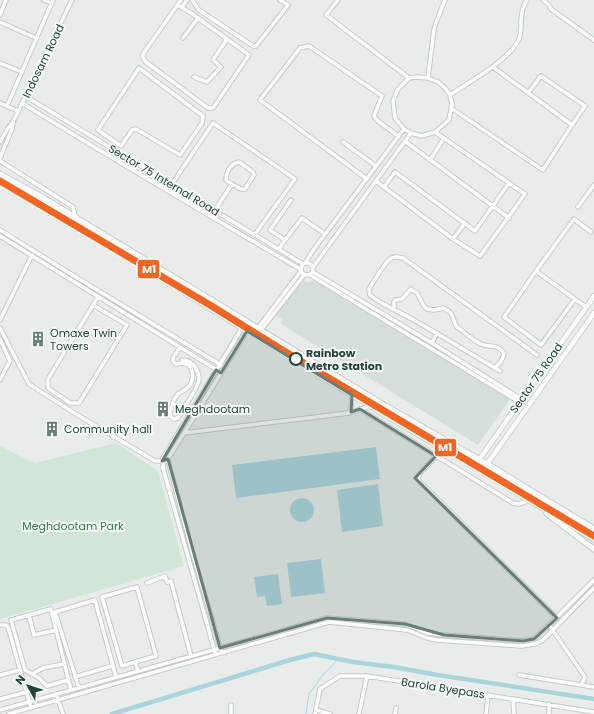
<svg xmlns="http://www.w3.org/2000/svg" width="594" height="714" viewBox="0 0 594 714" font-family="Poppins,sans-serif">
<rect width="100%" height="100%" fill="#e8edeb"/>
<path fill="#d6dedb" d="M 300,277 L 306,282 L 310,282 L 314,280 L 322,285 L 510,399 L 478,445 L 281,324 L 283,320 L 274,314 Z"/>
<path fill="#d1e6d8" d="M 116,443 L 158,471 L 184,566 L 0,619 L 0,446 L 35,463 Z"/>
<path fill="#a9d4db" d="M 376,447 L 380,479 L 236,498 L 232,465 Z
M 378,484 L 383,526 L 342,532 L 337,490 Z
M290 510a12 12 0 1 1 24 0a12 12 0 1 1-24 0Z
M 321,559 L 325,593 L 291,597 L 287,563 Z
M 278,574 L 282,604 L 267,606 L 265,596 L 257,597 L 254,577 Z"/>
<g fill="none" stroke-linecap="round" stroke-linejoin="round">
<path stroke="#a9d4db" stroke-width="1" d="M 306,714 L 309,694 L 323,675 L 338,659"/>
<path stroke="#a9d4db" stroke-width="4.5" d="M 112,714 L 290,660 L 314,654 L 353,662 L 394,667 L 438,675 L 594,699"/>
<defs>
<path id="minor" d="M 44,0 L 51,3
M 192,0 L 199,10 L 253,46 L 256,46 L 288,5 L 280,0
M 338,0 L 326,15 L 409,78
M 543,0 L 549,5 L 551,9 L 594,40
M 178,5 L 191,13 L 249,55 L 213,108 L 208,108 L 146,62 L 143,58 L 143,54 L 181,0
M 182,7 L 187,0
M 0,15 L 6,0
M 0,22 L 36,38
M 183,38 L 198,18
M 0,63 L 22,72
M 139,68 L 203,116 L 202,123 L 180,155 L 136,129 L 132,130 L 121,146 L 98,130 Z
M 194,77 L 207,82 L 221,67 L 213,60 L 227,39
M 416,77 L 428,78 L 438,82 L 445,88 L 450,95 L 452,104 L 449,120 L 435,132 L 422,136 L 411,133 L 404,129 L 395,118 L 393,101 L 398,89 L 409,78 Z
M 428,78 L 434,29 L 437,20 L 445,0
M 528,93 L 541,76 L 585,106 L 572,125
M 450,95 C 469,82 510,60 519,39 C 522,31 520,22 522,14 C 522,9 524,5 527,0
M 25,96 L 303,264
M 0,103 L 18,111
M 22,103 C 114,160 207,214 300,269
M 7,106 L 53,0
M 451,108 L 543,170 L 572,125 L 493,67
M 0,142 L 8,128 L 13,122 L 72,0
M 343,142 L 376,166
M 406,142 L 509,218
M 0,158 L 12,129 L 13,123
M 430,160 L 444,138
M 0,161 L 73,207 L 75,217
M 367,179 L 260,100 L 300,48 L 309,46 L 382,96 L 374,116 L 375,118 L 378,121 L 398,136
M 376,181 L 453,239 L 480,256 L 525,194 L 435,132
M 172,184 L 213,123 L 295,179 L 255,234
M 384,187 L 395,172 L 475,231 L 509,183
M 291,200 L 270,230 L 285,240 L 302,218 L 325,234
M 578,207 L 594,185
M 215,210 L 232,184 L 226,180 C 226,171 231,164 239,162 L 253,172 L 254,175 L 245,189 L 241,189 L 232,184
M 0,230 L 71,274 L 221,365
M 0,236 L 217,370
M 453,239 L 465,223
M 279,249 L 285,240
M301 269a6 6 0 1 1 12 0a6 6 0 1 1-12 0Z
M 305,263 L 314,249 L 404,129
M 313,267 L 411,133
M 536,271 L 574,219 L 591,232
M 313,272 L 432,343 L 521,399
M 310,275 L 519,402
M 575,299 L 541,345 L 504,317 L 536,271 L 586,307
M 93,305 L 127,325 L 79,403 L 70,403 L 48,388 L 48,379 L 98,297
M 394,309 L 394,302 L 396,300 L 402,299 L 411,289 L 417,293 L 424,306 L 427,309 L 434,310 L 444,308 C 456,315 451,318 457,327 C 464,332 473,340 481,344 C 489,348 497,343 504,353 C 503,360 500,364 494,368
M 0,320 L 32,255
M 0,328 L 29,384 L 79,416 L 155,461 L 162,461 L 168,460
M 258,328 L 301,271
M 261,330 L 304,275
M 0,339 L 10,361 L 0,380
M 432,343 L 437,333
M 180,347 L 173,358 L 173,361 L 176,364 C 178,364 180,363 182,363 C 193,363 195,377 190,385 C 187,390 182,391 178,394 C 174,398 168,413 171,417 C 172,418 173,419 174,419 L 178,418 C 183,409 199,387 199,379 C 199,375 197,370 195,367 C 192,362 187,360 182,360
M 500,371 C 471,354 442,336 412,319 C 400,312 380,304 370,295 L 369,289 C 373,283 385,262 390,259 C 394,256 398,257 403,258 L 537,355
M 360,409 L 513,503 L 519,504 L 530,500
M 349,413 L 351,407 L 352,395
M 184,433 L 349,413 L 370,406
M 443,449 L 420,473 L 418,479 L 420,482 L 557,618
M 147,583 L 165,576 L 167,582 L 171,581 L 191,656
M 29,615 L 34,635 L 56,630
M 0,625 L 6,625 L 8,627 L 31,708
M 549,625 L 585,677 L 581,685
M 221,650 L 193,555 L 168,460 L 169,457 L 181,438 L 247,331
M 215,652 L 163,468 L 163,458 L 242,328
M 135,662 L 156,656 L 137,587 L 102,597 L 122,666 L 135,662 L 138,671
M 32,674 L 43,668 L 64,664
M 0,675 L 20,670
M 519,675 L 594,687
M 75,677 L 112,666
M 68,680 L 47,686 L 39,678 L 25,670 L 11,620 L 51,609 L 71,690
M 79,688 L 55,612 L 95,600 L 116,677
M 56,694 L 63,714
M 0,699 L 27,692
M 513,699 L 514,714
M 549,704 L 549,714
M 231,705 L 231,714
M 0,710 L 327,618 L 405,624 L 427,633 L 444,635 L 523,641 L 534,639 L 551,623 L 594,580
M 316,710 L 330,714
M 9,714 L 329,622 L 407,630 L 427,638 L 437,640 L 522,646 L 534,644 L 542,641 L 594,588
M 315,714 L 320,689 L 340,676 L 367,676 L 594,712
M 359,714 L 367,676
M 395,714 L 396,708
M 486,714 L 488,695"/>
<path id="tertiary" d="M 479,460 L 594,296
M 487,464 L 594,313"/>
<path id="secondary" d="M 0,174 L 42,197 L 382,404 L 487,464 L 594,529
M 0,182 L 37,202 L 377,410 L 477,468 L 594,539
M 547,513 L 554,519 L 594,549"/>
</defs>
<use href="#minor" stroke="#c5cac8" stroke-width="5.5"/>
<use href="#tertiary" stroke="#c5cac8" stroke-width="6"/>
<use href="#secondary" stroke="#c3cbc8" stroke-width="7"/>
<use href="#minor" stroke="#fcfcfc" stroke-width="3.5"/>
<use href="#tertiary" stroke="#fcfcfc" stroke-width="4.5"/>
<use href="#secondary" stroke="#fcfcfc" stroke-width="5"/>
<defs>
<path id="metro-1" d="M 0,181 L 210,305 L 297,359 L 594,536"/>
</defs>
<use href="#metro-1" stroke="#f7fbf9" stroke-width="10"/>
<use href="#metro-1" stroke="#f26522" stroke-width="7"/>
</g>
<path fill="#697e78" fill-opacity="0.2" stroke="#697e78" stroke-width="3" stroke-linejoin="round" d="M 247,331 L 352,395 L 351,412 L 360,409 L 436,456 L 415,478 L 557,618 L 534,639 L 523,641 L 444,635 L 405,624 L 327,618 L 220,648 L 168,459 L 162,461 L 216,370 L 221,373 Z"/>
<defs>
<symbol id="building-bare" viewBox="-9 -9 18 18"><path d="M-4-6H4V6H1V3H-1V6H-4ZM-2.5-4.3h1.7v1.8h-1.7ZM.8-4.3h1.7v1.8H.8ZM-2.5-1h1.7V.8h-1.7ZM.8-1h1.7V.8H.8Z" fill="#697e78" stroke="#f7fbf9" stroke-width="2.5" paint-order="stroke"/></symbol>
</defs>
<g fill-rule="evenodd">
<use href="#building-bare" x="27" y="328" width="22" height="22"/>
<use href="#building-bare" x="152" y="398" width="22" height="22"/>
<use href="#building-bare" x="41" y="418" width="22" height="22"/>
</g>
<circle fill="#f7fbf9" stroke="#24423a" stroke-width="2" cx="296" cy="359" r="6"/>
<g text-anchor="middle" stroke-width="4" stroke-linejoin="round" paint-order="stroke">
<g font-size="11" fill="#24423a" stroke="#f7fbf9">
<text transform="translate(43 61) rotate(-64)" y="4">Indosam Road</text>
<text transform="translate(164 180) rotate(31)" y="4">Sector 75 Internal Road</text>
<text transform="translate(536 378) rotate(-55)" y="4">Sector 75 Road</text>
<text transform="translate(443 688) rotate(9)" y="4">Barola Byepass</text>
</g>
<g font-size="11" fill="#24423a" stroke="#f7fbf9" text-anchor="start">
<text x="50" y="337">Omaxe Twin<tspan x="50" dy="13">Towers</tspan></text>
<text x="175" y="413">Meghdootam</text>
<text x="64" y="433">Community hall</text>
</g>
<g font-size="11" font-weight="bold" fill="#24423a" stroke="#f7fbf9" text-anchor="start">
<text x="306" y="357">Rainbow<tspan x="306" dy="13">Metro Station</tspan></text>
</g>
<g font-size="11" fill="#2d7a4b" stroke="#f7fbf9">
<text x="73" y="530">Meghdootam Park</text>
</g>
</g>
<g stroke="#f7fbf9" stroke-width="1.5">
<rect x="137" y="259" width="23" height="20" rx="4" fill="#f26522"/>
<rect x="434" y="438" width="23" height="19" rx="4" fill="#f26522"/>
</g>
<g font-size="11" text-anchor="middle" font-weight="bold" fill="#fff">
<text x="149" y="273">M1</text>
<text x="445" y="451">M1</text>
</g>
<g transform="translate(28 686) rotate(309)" stroke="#f7fbf9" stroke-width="3" paint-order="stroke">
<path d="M0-3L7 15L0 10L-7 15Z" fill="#24423a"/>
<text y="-6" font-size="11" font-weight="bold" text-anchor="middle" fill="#24423a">N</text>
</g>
</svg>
